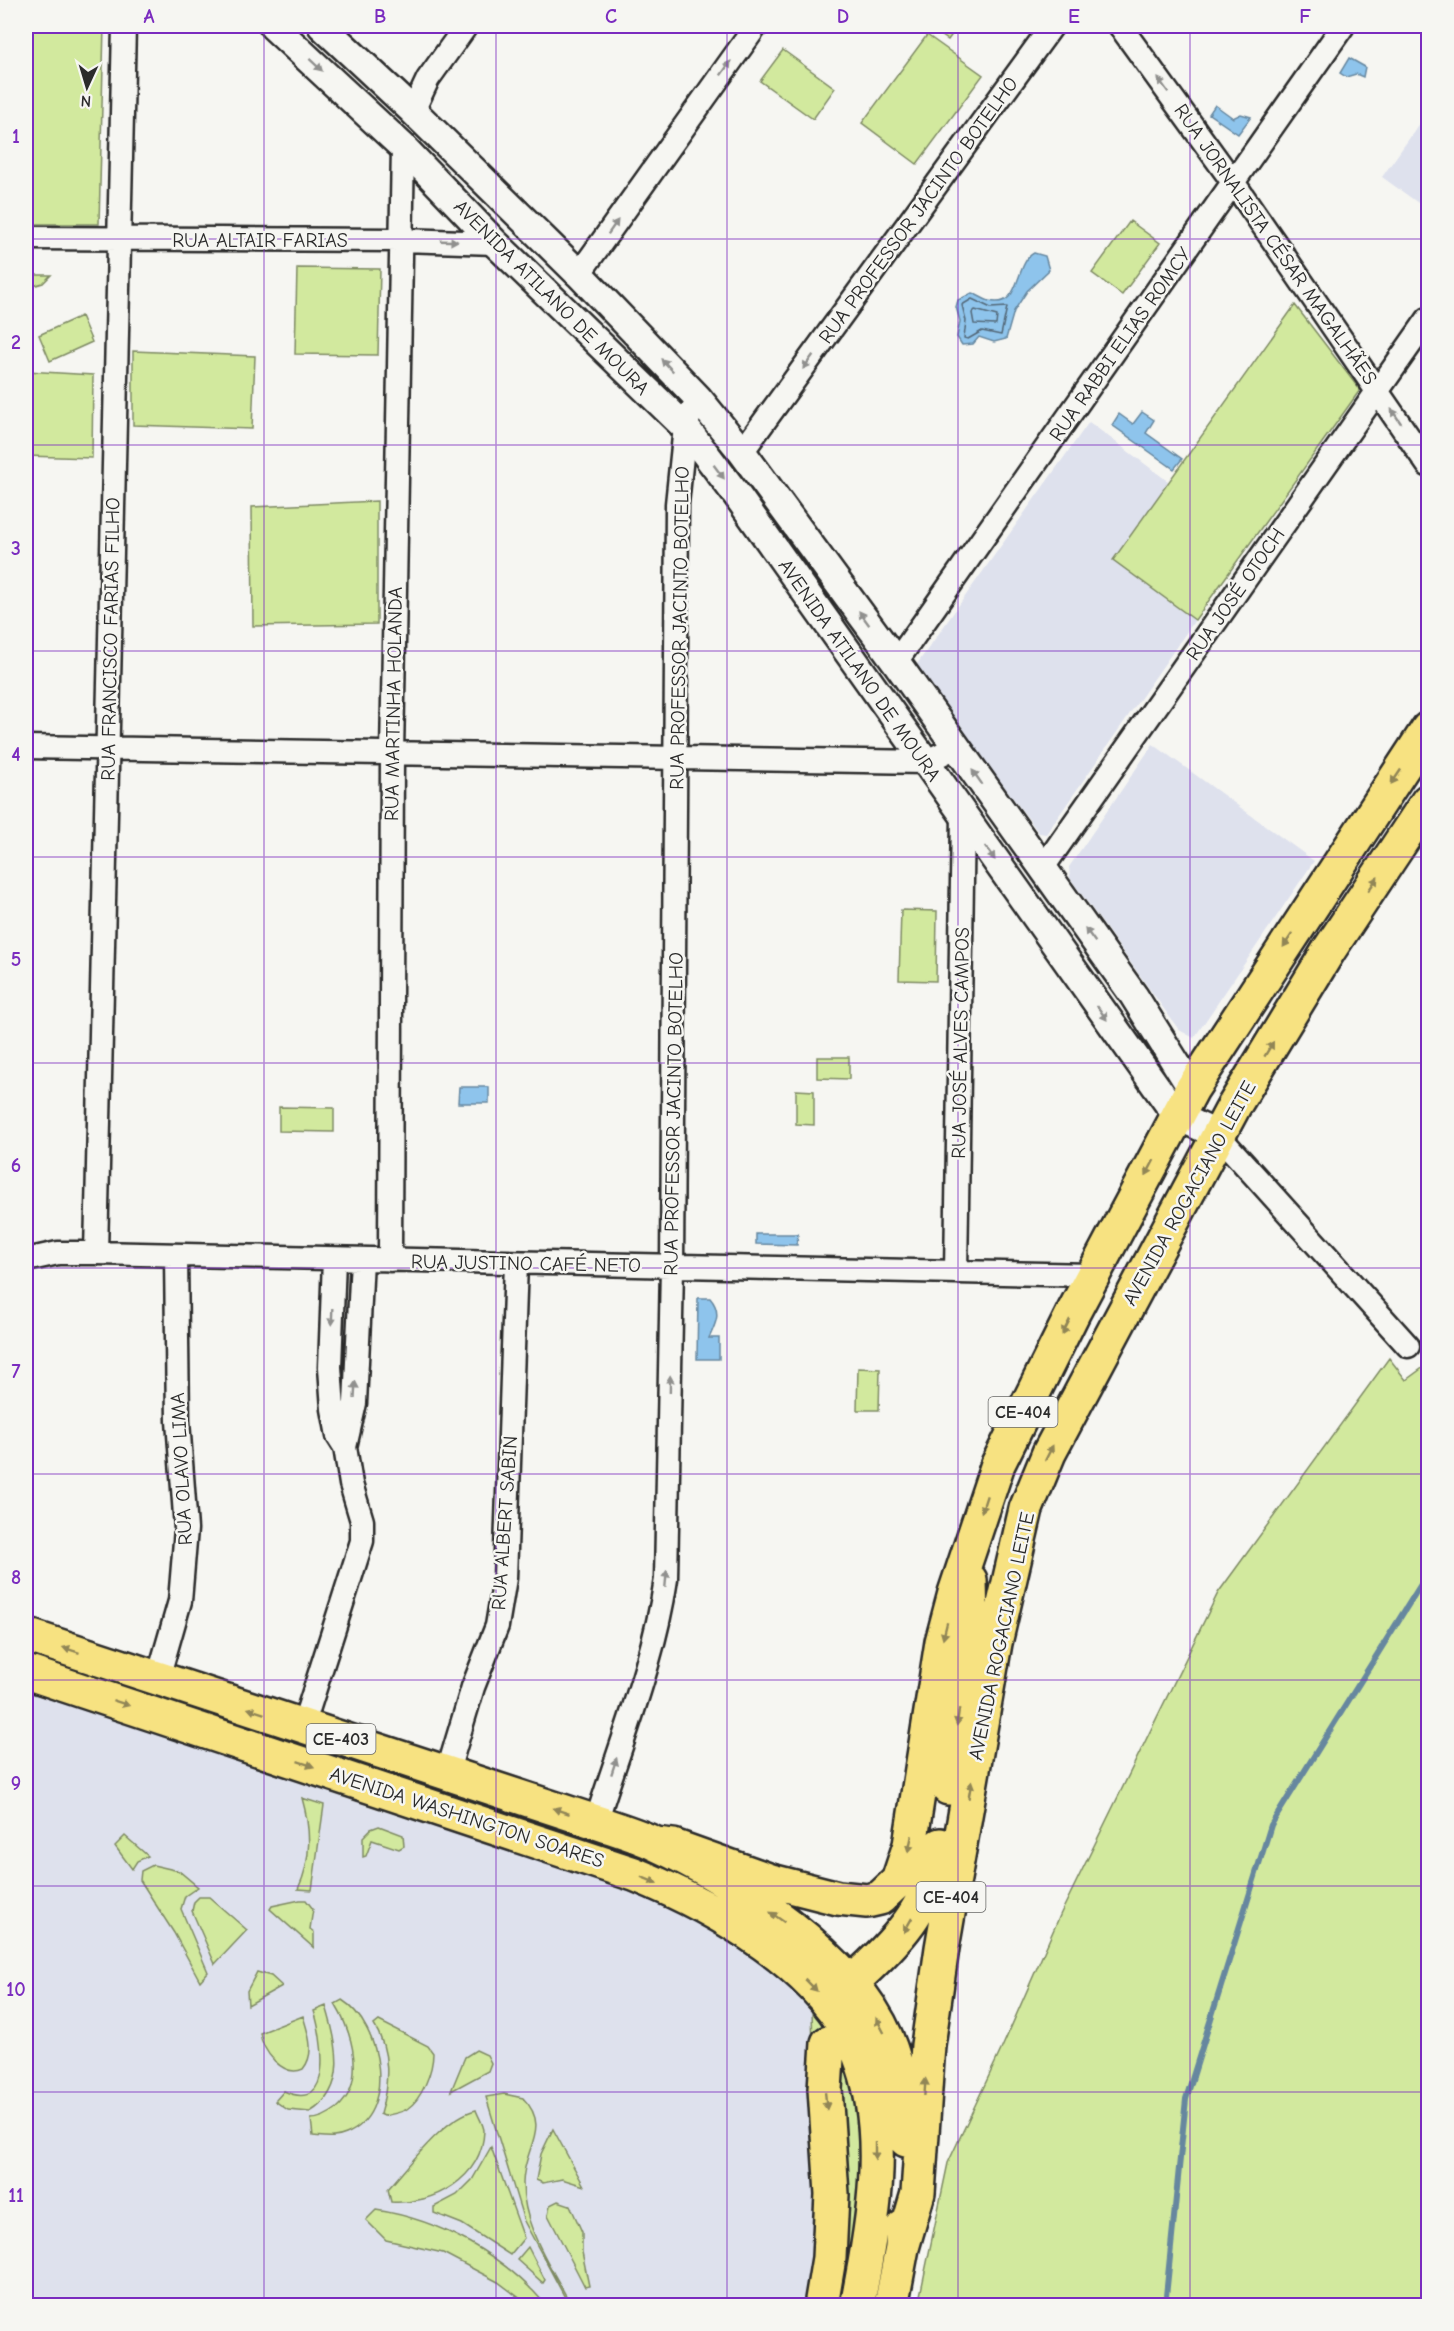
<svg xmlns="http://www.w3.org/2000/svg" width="1454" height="2331" viewBox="0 0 1454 2331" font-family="'Comic Neue',sans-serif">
<rect width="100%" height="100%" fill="#f6f6f2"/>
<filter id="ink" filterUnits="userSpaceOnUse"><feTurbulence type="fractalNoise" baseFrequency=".0167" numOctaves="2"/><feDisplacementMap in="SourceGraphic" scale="12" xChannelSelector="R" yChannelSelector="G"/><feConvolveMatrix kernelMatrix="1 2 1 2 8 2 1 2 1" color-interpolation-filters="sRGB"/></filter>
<g filter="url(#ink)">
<path fill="#dee1ed" d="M 1428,112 L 1428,210 L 1382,177 Z
M 1089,422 L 1169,482 L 1114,560 L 1195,620 L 1046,834 L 1039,833 L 915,667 Z
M 1153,744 L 1314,861 L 1194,1038 L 1179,1030 L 1070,878 L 1069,867 Z
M 26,1689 L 374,1808 L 626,1889 L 692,1919 L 749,1953 L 801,1996 L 819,2015 L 815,2119 L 817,2243 L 806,2305 L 26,2306 Z"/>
<path fill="#d2e99e" stroke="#7e8a64" stroke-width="1.5" d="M 26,26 L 104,26 L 99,224 L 26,224 Z
M 928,26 L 958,26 L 948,40 Z
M 927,35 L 983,75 L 917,164 L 862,123 Z
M 783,50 L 835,88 L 813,119 L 760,81 Z
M 1130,221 L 1160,243 L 1122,295 L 1092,273 Z
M 297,268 L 380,269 L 378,355 L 295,354 Z
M 26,275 L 51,275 L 43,283 L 26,288 Z
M 1295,305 L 1360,390 L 1195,620 L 1113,560 Z
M 81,316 L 92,342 L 50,361 L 39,335 Z
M 133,351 L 255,356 L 252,429 L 133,425 Z
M 26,371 L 93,375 L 92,458 L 26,456 Z
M 377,501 L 377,624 L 253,626 L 252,507 Z
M 901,910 L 937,911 L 936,981 L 899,980 Z
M 817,1057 L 849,1057 L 849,1079 L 817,1078 Z
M 796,1090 L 814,1091 L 814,1125 L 796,1124 Z
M 279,1107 L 334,1108 L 334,1132 L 279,1131 Z
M 1389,1358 L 1406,1380 L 1428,1364 L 1428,2305 L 918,2305 L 948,2163 L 1001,2050 L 1061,1913 L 1218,1593 Z
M 858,1368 L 880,1369 L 879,1410 L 857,1410 Z
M 302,1798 L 324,1805 L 312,1890 L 298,1889 C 312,1859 311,1830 302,1798 Z
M 379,1826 L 403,1835 L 404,1846 L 399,1849 L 372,1840 L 366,1856 L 363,1857 L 363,1837 L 371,1829 Z
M 125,1836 L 148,1856 L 137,1861 L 132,1869 L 115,1846 Z
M 153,1865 L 179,1871 L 198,1887 L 185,1896 L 181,1909 L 208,1972 L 200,1981 L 174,1933 L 140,1880 L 141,1871 Z
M 199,1897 L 209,1897 L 247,1930 L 215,1964 L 192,1911 L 194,1902 Z
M 300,1900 L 306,1900 L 313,1909 L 310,1929 L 314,1932 L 314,1948 L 270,1909 L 272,1906 Z
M 257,1972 L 271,1976 L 282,1986 L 248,2005 L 247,1991 Z
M 342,2000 C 382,2025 398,2113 346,2134 C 335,2139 325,2137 313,2136 L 311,2119 C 321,2119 329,2114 337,2108 C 367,2082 352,2032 335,2004 Z
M 326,2006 C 337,2042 349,2089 310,2112 L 288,2110 L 275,2101 L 284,2091 C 336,2115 322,2035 314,2011 Z
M 812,2006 C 821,2019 834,2033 841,2047 C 877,2122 855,2227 842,2305 L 833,2305 L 813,2055 Z
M 303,2016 C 308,2033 316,2053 303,2069 C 283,2078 262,2051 260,2033 Z
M 379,2021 L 428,2046 L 433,2053 C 433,2071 422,2099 407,2109 C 401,2113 391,2114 384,2116 L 380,2114 C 389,2085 391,2051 374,2025 Z
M 476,2050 L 487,2055 L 491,2063 L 488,2071 L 451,2091 L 465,2057 Z
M 504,2094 L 523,2098 C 552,2128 523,2148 523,2183 C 523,2228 551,2266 571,2305 L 569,2305 L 524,2221 L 486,2097 Z
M 476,2110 C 478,2116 484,2125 484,2131 C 482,2179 433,2205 391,2202 L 388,2189 C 410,2165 443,2118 476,2110 Z
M 553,2129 L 584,2186 L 562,2179 L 543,2183 L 536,2180 L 541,2154 Z
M 491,2147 L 524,2238 L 510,2255 L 462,2224 L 434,2213 L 434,2207 L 457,2195 L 472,2180 Z
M 558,2201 L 570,2205 L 582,2232 L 582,2252 L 589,2286 L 585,2287 L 548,2215 L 550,2205 Z
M 376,2210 C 441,2220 503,2255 546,2305 L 529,2305 L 498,2282 L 443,2253 L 386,2240 L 366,2220 Z
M 528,2247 L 545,2280 L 543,2283 L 517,2260 Z"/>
<path fill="#8ec4ec" stroke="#66879f" stroke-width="1.5" d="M 1349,58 L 1365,67 L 1363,77 L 1356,74 L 1346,77 L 1340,73 Z
M 1215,105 L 1233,118 L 1241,114 L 1251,117 L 1238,134 L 1209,114 Z
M 1034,253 L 1045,256 L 1049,270 L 1027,291 L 1014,311 L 1006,339 L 994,342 L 979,337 L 973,344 L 962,345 L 957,337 L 960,321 L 956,307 L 958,300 L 972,293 C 978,295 983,299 989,301 C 1022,310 1014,263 1034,253 Z
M 1142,412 L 1154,420 L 1146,433 L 1182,459 L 1174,469 L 1112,425 L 1119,414 L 1133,424 Z
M 459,1087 L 489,1087 L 489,1103 L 458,1103 Z
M 756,1234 L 798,1234 L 797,1245 L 756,1244 Z
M 698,1298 L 710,1298 C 722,1312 716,1323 709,1338 L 719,1338 L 719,1359 L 697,1359 Z"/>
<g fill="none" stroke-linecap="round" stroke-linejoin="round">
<path stroke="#536878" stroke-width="1.5" d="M 972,299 L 991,308 L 1007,307 L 1001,335 L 982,331 L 968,339 L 964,338 L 966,321 L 962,305 Z
M 975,310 L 997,316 L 996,325 L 974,324 L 972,313 Z"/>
<path stroke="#66879f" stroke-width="6" d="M 1165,2306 L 1186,2099 L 1271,1825 L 1428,1573"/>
<defs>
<path id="minor" d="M 1120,26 L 1233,182 L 1428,465
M 413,111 L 428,79 L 466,26
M 26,238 L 402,240 L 495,243
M 579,274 L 756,26
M 742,452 L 1052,26
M 896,662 L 1343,26
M 26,747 L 925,762 L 956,747
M 1042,869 L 1428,319
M 1218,1135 L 1408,1346
M 96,1253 L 124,26
M 26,1260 L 58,1253 L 96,1253 L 1093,1275
M 390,1260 L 392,754 L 403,147
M 956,1272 L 963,815
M 345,1447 L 355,1403 L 362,1259
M 158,1678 L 180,1601 L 186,1529 L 178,1421 L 176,1256
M 303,1726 L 362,1541 L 362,1521 L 351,1484 L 345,1447 L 338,1436 L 333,1409 L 330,1367 L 334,1259
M 447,1774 L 473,1687 L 497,1626 L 505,1578 L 516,1263
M 596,1822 C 621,1742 654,1662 666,1579 L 672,1266 L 677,504 L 685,427 L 698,398"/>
<path id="tertiary" d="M 273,26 L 403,147 L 495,243 L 685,427 L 736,494 L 1177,1116 L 1218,1135
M 322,26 L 413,111 L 579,274 L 698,398 L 742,452 L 896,662 L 1134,996 L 1192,1089"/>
<path id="primary" d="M 26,1635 L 596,1822 C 616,1829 637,1835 656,1844 C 733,1879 852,1957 886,2037 C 900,2069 904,2106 906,2140
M 26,1672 L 634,1874 C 715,1907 825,1968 859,2054 C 890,2132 873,2226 857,2306
M 948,1788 L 971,1624 L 970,1580
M 656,1844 L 673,1846 L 771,1881 L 838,1898 L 867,1901 L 880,1898 L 898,1881 L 910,1845 L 942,1642 L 955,1593 L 998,1464 L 1074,1311 L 1192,1089 L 1428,729
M 862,1973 C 904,1934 930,1904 940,1845
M 902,2248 L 918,2193 L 928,2045 L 942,1948 L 995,1643 L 1026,1509 L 1049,1453 L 1234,1106 L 1329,950 L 1428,801
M 821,2306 L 829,2258 L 832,2194 L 825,2089 L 828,2043
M 891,2306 L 902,2248 L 903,2227"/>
</defs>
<use href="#minor" stroke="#2b2b2b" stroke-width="27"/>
<use href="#tertiary" stroke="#2b2b2b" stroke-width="32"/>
<use href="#primary" stroke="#2b2b2b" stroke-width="38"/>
<use href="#minor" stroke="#f6f6f2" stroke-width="22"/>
<use href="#tertiary" stroke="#f6f6f2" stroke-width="27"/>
<use href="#primary" stroke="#f7e281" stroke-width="33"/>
</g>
<defs><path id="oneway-solid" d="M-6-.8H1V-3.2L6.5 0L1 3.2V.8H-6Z" transform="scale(1.5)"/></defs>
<g fill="#90908e">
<use href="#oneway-solid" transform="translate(316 65) rotate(43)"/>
<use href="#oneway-solid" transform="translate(726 68) rotate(-55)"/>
<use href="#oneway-solid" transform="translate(1163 85) rotate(-126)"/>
<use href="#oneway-solid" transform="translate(613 227) rotate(-55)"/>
<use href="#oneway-solid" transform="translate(449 241) rotate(2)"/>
<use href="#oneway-solid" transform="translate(808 362) rotate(126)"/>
<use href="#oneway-solid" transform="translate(667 365) rotate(-134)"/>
<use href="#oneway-solid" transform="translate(1396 416) rotate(-124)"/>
<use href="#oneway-solid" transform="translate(719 472) rotate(53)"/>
<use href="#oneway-solid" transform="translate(864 618) rotate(-126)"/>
<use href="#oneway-solid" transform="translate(977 777) rotate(-125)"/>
<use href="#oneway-solid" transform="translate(990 853) rotate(55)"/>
<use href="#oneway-solid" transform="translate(1090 935) rotate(-126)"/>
<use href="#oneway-solid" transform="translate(1102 1013) rotate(55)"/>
<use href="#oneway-solid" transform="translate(332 1317) rotate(92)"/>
<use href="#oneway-solid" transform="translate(670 1384) rotate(-89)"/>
<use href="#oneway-solid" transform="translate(355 1390) rotate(-87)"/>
<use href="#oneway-solid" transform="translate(666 1579) rotate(-85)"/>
<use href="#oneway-solid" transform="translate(614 1766) rotate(-72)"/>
</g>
<g fill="#918656">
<use href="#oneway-solid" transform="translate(1396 777) rotate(124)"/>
<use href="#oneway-solid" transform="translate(1373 884) rotate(-56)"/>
<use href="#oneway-solid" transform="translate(1288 940) rotate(124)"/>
<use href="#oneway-solid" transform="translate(1269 1049) rotate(-59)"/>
<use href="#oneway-solid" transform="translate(1150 1168) rotate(118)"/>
<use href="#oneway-solid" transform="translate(1066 1327) rotate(117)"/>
<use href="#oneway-solid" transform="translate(1049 1453) rotate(-63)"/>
<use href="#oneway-solid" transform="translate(984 1504) rotate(108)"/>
<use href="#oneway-solid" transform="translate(945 1631) rotate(104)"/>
<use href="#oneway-solid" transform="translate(71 1650) rotate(-162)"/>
<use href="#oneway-solid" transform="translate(121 1703) rotate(18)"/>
<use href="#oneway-solid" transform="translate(256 1711) rotate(-162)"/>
<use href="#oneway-solid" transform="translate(958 1717) rotate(98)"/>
<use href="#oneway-solid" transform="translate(306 1764) rotate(19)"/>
<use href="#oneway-solid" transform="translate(970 1790) rotate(-80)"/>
<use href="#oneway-solid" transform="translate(561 1811) rotate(-162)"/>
<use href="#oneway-solid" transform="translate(910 1844) rotate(102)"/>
<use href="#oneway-solid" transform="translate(649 1880) rotate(22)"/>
<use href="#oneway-solid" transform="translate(777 1917) rotate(-145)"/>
<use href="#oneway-solid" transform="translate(908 1925) rotate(120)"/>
<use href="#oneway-solid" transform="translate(811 1985) rotate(45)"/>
<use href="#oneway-solid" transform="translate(880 2025) rotate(-118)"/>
<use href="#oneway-solid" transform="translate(925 2087) rotate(-86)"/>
<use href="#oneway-solid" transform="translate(826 2101) rotate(84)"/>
<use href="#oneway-solid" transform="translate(875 2151) rotate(90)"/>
</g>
</g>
<path fill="none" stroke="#7b2cbf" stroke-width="1.5" stroke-opacity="0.55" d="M 264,26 L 264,2306M 496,26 L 496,2306M 727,26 L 727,2306M 958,26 L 958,2306M 1190,26 L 1190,2306M 26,239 L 1428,239M 26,445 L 1428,445M 26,651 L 1428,651M 26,857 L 1428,857M 26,1063 L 1428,1063M 26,1268 L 1428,1268M 26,1474 L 1428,1474M 26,1680 L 1428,1680M 26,1886 L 1428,1886M 26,2092 L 1428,2092"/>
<g text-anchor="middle" stroke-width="5" stroke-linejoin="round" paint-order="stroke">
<g fill="#f6f6f2" stroke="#686867" stroke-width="1.5">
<rect x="988.5" y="1397" width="69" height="30" rx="4.5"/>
<rect x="306.5" y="1724" width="69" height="30" rx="4.5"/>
<rect x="916.5" y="1882" width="69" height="30" rx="4.5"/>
</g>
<g font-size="18" font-weight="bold" fill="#2b2b2b">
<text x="1023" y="1418">CE-404</text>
<text x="341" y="1745">CE-403</text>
<text x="951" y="1903">CE-404</text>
</g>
<g font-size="20" fill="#2b2b2b" stroke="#f6f6f2">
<text transform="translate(918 210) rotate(-54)" y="7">RUA PROFESSOR JACINTO BOTELHO</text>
<text x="260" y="247">RUA ALTAIR FARIAS</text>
<text transform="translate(1276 244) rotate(55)" y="7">RUA JORNALISTA CÉSAR MAGALHÃES</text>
<text transform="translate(552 297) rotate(45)" y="7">AVENIDA ATILANO DE MOURA</text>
<text transform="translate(1120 344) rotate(-55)" y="7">RUA RABBI ELIAS ROMCY</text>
<text transform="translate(1235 594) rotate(-55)" y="7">RUA JOSÉ OTOCH</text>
<text transform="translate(679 628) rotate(-89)" y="7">RUA PROFESSOR JACINTO BOTELHO</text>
<text transform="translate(110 639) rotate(-89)" y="7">RUA FRANCISCO FARIAS FILHO</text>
<text transform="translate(860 670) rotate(55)" y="7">AVENIDA ATILANO DE MOURA</text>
<text transform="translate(393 704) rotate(-89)" y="7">RUA MARTINHA HOLANDA</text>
<text transform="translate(960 1043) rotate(-89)" y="7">RUA JOSÉ ALVES CAMPOS</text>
<text transform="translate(673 1114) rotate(-89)" y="7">RUA PROFESSOR JACINTO BOTELHO</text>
<text transform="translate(1189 1193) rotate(-61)" y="7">AVENIDA ROGACIANO LEITE</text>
<text transform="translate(526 1263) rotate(1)" y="7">RUA JUSTINO CAFÉ NETO</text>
<text transform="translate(181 1469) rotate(-93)" y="7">RUA OLAVO LIMA</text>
<text transform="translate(504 1523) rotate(-86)" y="7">RUA ALBERT SABIN</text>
<text transform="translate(1001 1636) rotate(-78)" y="7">AVENIDA ROGACIANO LEITE</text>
<text transform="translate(467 1817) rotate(18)" y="7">AVENIDA WASHINGTON SOARES</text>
</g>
</g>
<rect width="1454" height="2331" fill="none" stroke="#f6f6f2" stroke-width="66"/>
<g transform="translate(87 87) rotate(184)" stroke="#f6f6f2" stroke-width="4.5" paint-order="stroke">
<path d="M0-4.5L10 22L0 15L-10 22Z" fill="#2b2b2b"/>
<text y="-9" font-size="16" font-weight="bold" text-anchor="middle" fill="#2b2b2b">N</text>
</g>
<rect x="33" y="33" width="1388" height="2265" fill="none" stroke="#7b2cbf" stroke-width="2"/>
<g font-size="20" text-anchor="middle" font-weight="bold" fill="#7b2cbf">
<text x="149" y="23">A</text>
<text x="380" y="23">B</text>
<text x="611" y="23">C</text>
<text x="843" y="23">D</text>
<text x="1074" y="23">E</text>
<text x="1305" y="23">F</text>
<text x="16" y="143">1</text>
<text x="16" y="349">2</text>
<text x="16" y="555">3</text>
<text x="16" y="761">4</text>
<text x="16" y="966">5</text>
<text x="16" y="1172">6</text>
<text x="16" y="1378">7</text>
<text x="16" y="1584">8</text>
<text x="16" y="1790">9</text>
<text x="16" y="1996">10</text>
<text x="16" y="2202">11</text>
</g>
</svg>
